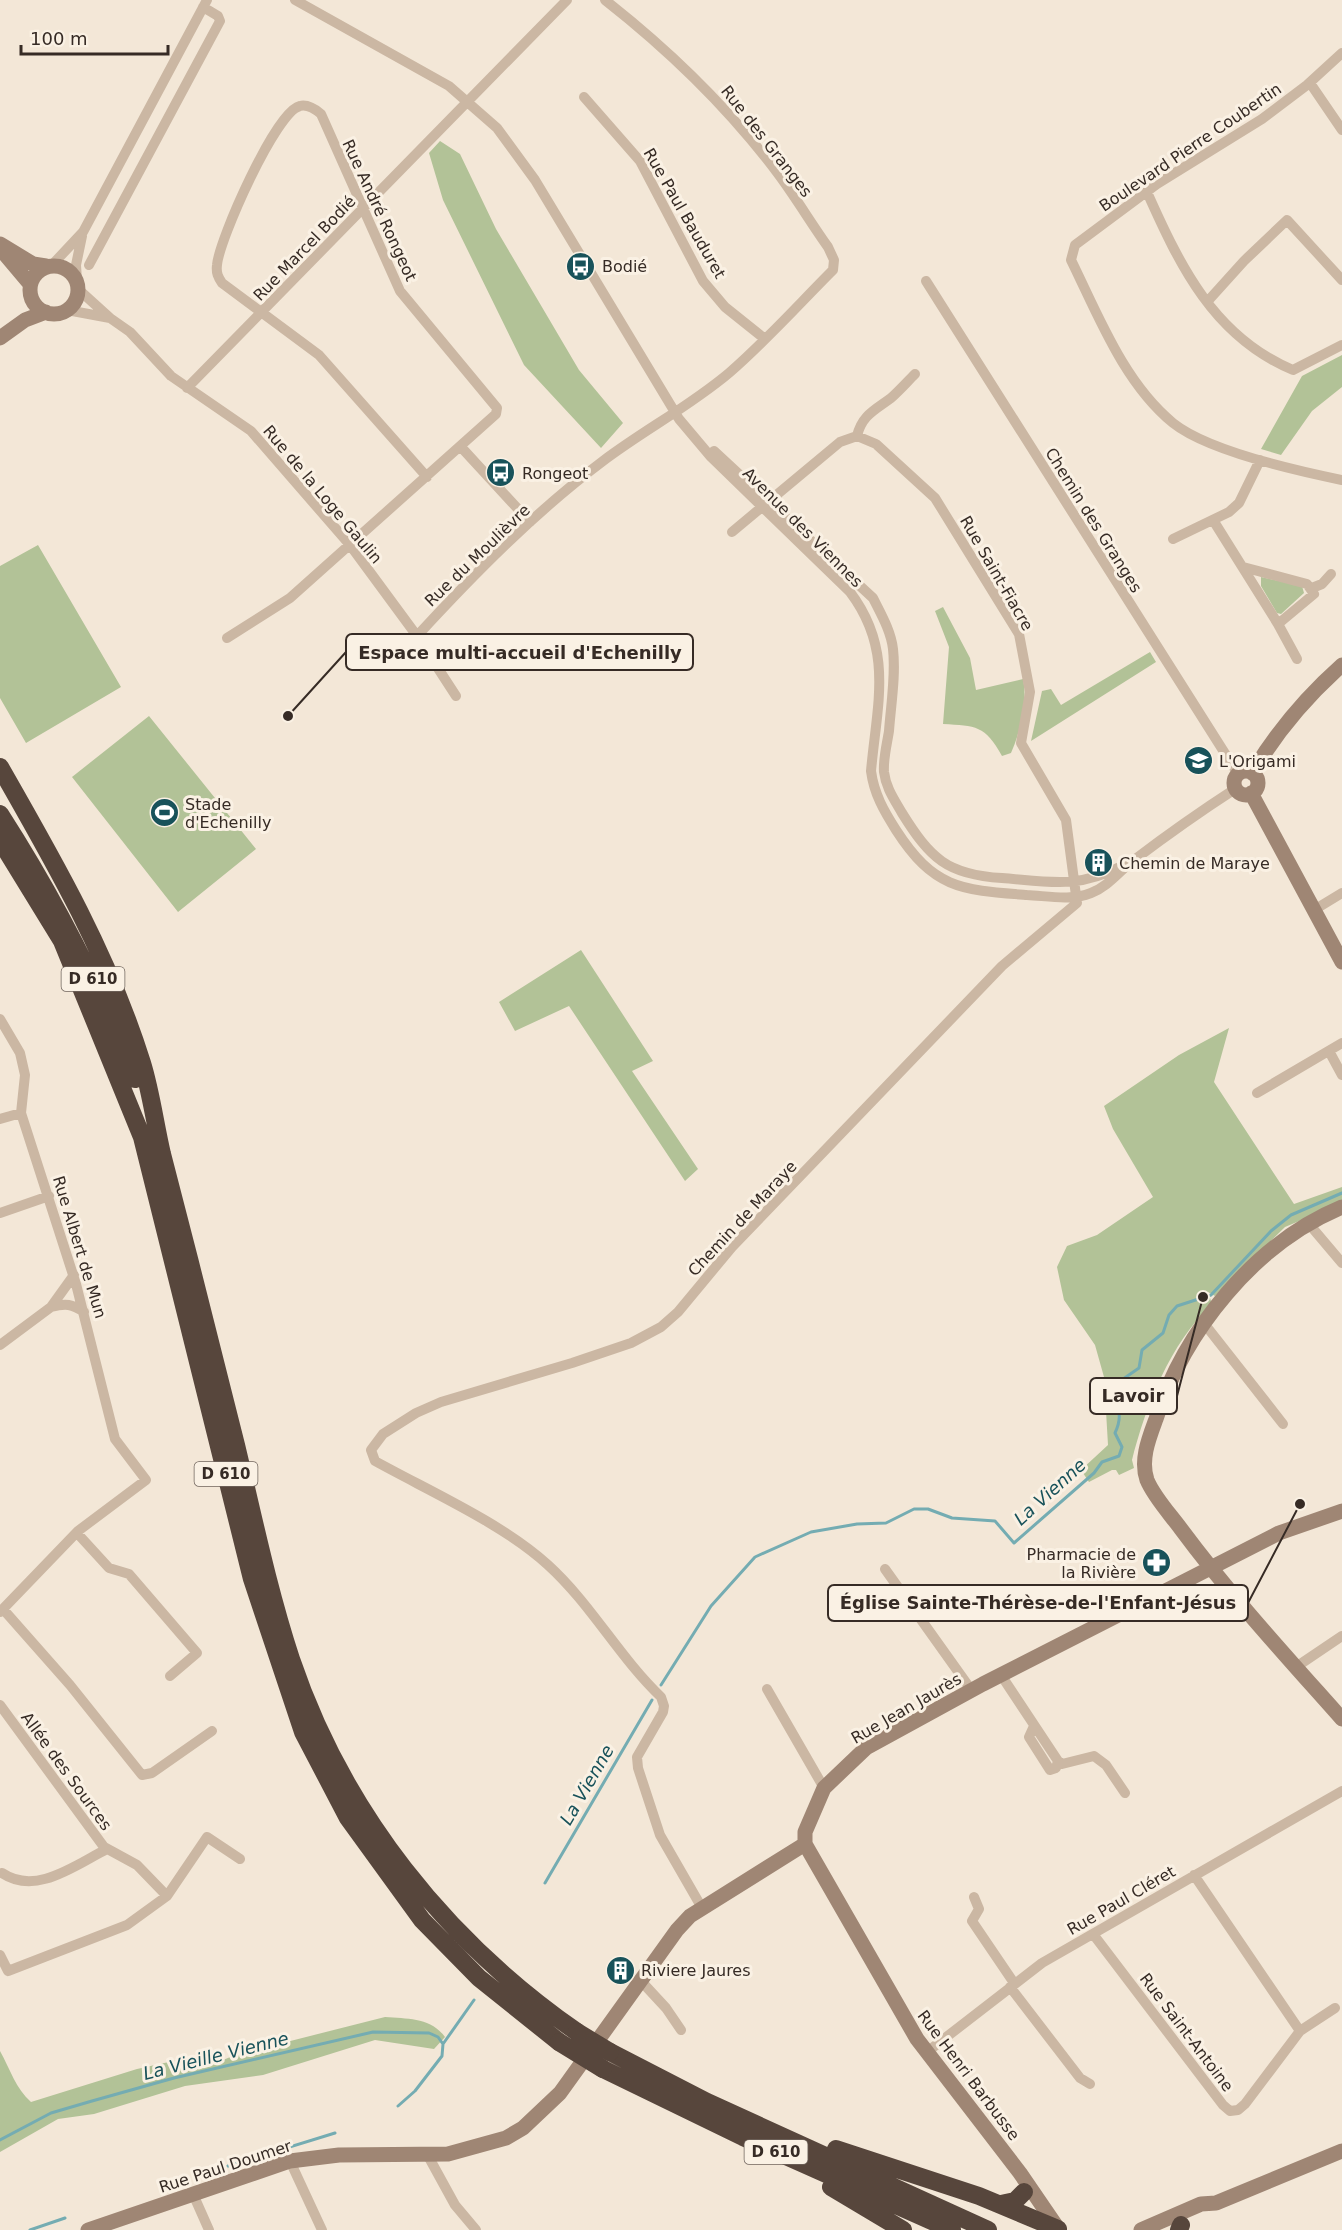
<svg xmlns="http://www.w3.org/2000/svg" width="1342" height="2230" viewBox="0 0 1342 2230" font-family="'DejaVu Sans',sans-serif">
<rect width="100%" height="100%" fill="#f3e7d7"/>
<path fill="#b2c297" d="M 440,141 L 460,154 L 496,229 L 579,370 L 623,423 L 601,448 L 524,365 L 443,200 L 429,153 Z
M 1342,355 L 1342,387 L 1312,411 L 1281,455 L 1261,449 L 1302,376 Z
M 38,545 L 121,687 L 26,743 L 0,698 L 0,566 Z
M 1261,577 L 1302,586 L 1304,593 L 1281,614 L 1277,613 L 1261,586 Z
M 943,607 L 970,658 L 976,690 L 1023,679 C 1028,701 1020,733 1011,753 L 1002,756 C 985,725 976,726 943,724 L 949,647 L 935,611 Z
M 1150,652 L 1156,662 L 1031,741 L 1042,691 L 1051,689 L 1061,705 Z
M 149,716 L 256,849 L 178,912 L 72,777 Z
M 581,950 L 653,1061 L 632,1071 L 698,1169 L 685,1181 L 569,1006 L 515,1031 L 499,1002 Z
M 1229,1028 L 1214,1082 L 1294,1204 L 1342,1187 L 1342,1203 L 1285,1227 L 1215,1296 L 1208,1292 L 1197,1295 L 1199,1302 L 1210,1298 L 1212,1304 C 1170,1344 1146,1405 1132,1460 L 1134,1468 L 1119,1475 L 1116,1470 L 1112,1470 L 1089,1482 L 1081,1470 L 1108,1445 L 1104,1377 L 1095,1345 L 1064,1300 L 1057,1267 L 1067,1246 L 1097,1235 L 1153,1197 L 1113,1129 L 1104,1106 L 1179,1055 Z
M 385,2017 C 408,2019 430,2017 445,2037 L 434,2049 L 375,2040 L 263,2075 L 185,2086 L 94,2114 L 58,2119 L 0,2152 L 0,2051 C 10,2069 16,2089 31,2102 L 137,2069 L 196,2056 L 209,2066 L 235,2055 Z"/>
<g fill="none" stroke-linecap="round" stroke-linejoin="round">
<path stroke="#74acb2" stroke-width="3" d="M 661,1685 L 711,1606 L 755,1557 L 811,1532 L 857,1524 L 886,1523 L 914,1509 L 928,1509 L 952,1518 L 995,1521 L 1014,1543 L 1094,1473 L 1102,1462 L 1119,1456 L 1122,1447 L 1115,1433 C 1123,1416 1119,1408 1110,1393 L 1113,1386 L 1139,1368 L 1142,1350 L 1163,1333 L 1169,1315 L 1177,1306 L 1211,1295 L 1271,1231 L 1291,1215 L 1342,1193
M 545,1883 L 652,1700
M 398,2106 L 415,2091 L 442,2056 L 443,2044 L 474,2000
M 0,2140 L 51,2113 L 92,2101 L 174,2078 L 373,2032 L 429,2033 L 438,2037 L 443,2044
M 228,2166 L 335,2133
M 30,2230 L 65,2218"/>
<path stroke="#cbb7a3" stroke-width="10" d="M 295,0 L 449,86 L 497,128 L 535,180 L 679,419 L 711,457 L 850,592 C 894,650 877,704 871,771 C 874,794 884,811 896,830 C 934,889 961,890 1027,895 C 1048,896 1071,901 1091,893 C 1109,886 1119,871 1134,860 C 1167,835 1201,811 1235,789
M 1342,53 L 1307,85 L 1262,119 L 1157,184 L 1075,245 L 1071,260 C 1098,315 1124,383 1173,423 C 1208,451 1298,471 1342,480
M 1310,83 L 1342,130
M 584,97 L 640,161 L 703,281 L 725,307 L 765,339
M 1147,192 C 1180,266 1214,337 1293,370 L 1342,345
M 52,265 L 83,232 L 207,0
M 89,265 L 220,21 L 218,16 L 203,7
M 77,280 L 76,265 L 82,236
M 926,281 L 1238,774
M 1207,302 L 1244,261 L 1287,220 L 1342,280
M 67,310 L 110,318 L 78,289
M 110,318 L 130,332 L 171,376 L 251,431 L 350,545 L 417,636 L 456,696
M 187,388 L 567,0
M 461,447 L 530,522
M 714,451 L 873,598 C 881,614 891,631 893,649 C 896,675 891,704 889,731 C 887,744 883,759 884,772 C 886,788 894,799 902,813 C 930,858 947,875 1002,878 C 1051,882 1076,889 1122,866
M 1213,520 L 1278,624 L 1314,594 L 1307,584 L 1243,567
M 732,532 L 840,442 L 857,436 C 862,415 875,410 891,398 C 899,391 907,382 915,374
M 1173,539 L 1229,512 L 1239,503 L 1260,460
M 1312,588 L 1322,584 L 1331,574
M 1278,624 L 1297,659
M 417,636 C 474,574 535,512 603,461 C 644,430 690,406 729,373 C 766,341 799,304 833,270 L 834,260 L 828,247 C 811,223 796,198 779,175 C 729,108 670,51 605,0
M 227,638 L 290,598 L 496,414 L 497,408 L 400,291 L 321,114 C 315,109 308,104 300,106 C 276,111 219,240 217,265 C 216,273 218,277 222,283 L 319,355 L 427,477
M 1314,910 L 1342,893
M 0,1019 L 20,1053 L 25,1075 L 21,1113 L 76,1284 L 115,1439 L 146,1480 L 78,1531 L 0,1612
M 1329,1051 L 1342,1075
M 1257,1093 L 1342,1043
M 0,1119 L 21,1113
M 0,1213 L 49,1196
M 1309,1224 L 1342,1263
M 51,1307 C 66,1303 72,1304 84,1312
M 1203,1322 L 1283,1424
M 0,1345 L 51,1307 L 74,1275
M 77,1533 L 109,1568 L 129,1574 L 197,1653 L 170,1676
M 885,1569 L 972,1691
M 3,1609 L 70,1685 L 142,1775 L 152,1773 L 212,1731
M 1296,1667 L 1342,1636
M 1001,1675 L 1058,1761 L 1062,1764 L 1094,1756 L 1106,1765 L 1125,1793
M 767,1689 L 824,1788
M 0,1705 L 104,1847 L 137,1865 L 167,1896
M 1034,1726 L 1029,1737 L 1050,1770 L 1056,1768 L 1058,1761
M 2,1873 C 36,1896 75,1865 107,1849
M 974,1897 L 979,1909 L 972,1921 L 1014,1983
M 702,1908 L 660,1835 L 638,1768 L 637,1757 L 663,1712 L 664,1706 L 661,1697 C 619,1657 591,1604 548,1565 C 502,1523 429,1491 375,1461 L 371,1450 L 383,1434 L 416,1413 L 441,1402 L 572,1363 L 631,1343 L 661,1327 L 678,1312 L 732,1247 L 1002,966 L 1077,903 L 1066,820 L 1021,743 L 1030,692 L 1019,634 L 935,498 L 876,444 L 857,436
M 1093,1934 L 1223,2105 L 1230,2111 L 1238,2110 L 1245,2104 L 1300,2031 L 1194,1875
M 0,1955 L 8,1971 L 127,1925 L 167,1896 L 207,1837 L 240,1859
M 641,1981 L 666,2008 L 681,2030
M 1010,1987 L 1080,2078 L 1090,2084
M 1300,2031 L 1335,2008
M 927,2052 L 1042,1963 L 1342,1791
M 427,2154 L 455,2205 L 476,2230
M 290,2161 L 322,2230
M 193,2194 L 209,2230"/>
<path stroke="#9f8674" stroke-width="15" d="M 0,244 L 33,264 L 46,266
M 4,253 L 30,284
M30 290a24 24 0 1 1 48 0a24 24 0 1 1-48 0Z
M 0,338 L 25,320 L 46,312
M1234 783a12 12 0 1 1 24 0a12 12 0 1 1-24 0Z
M 1252,773 C 1277,731 1306,697 1342,665
M 1251,793 L 1342,962
M 1342,1207 C 1255,1243 1184,1331 1156,1419 C 1149,1438 1140,1460 1147,1480 C 1154,1497 1170,1514 1181,1529 C 1230,1595 1287,1657 1342,1719
M 88,2230 L 290,2161 L 339,2155 L 448,2154 L 506,2138 L 523,2128 L 560,2093 L 677,1930 L 690,1916 L 805,1844
M 1059,2230 L 1020,2173 L 917,2039 L 805,1844 L 805,1832 L 824,1788 L 866,1748 L 983,1684 L 1279,1533 L 1342,1511
M 1141,2230 L 1201,2204 L 1216,2203 L 1342,2151"/>
<path stroke="#57463c" stroke-width="18" d="M 0,767 C 55,863 109,957 142,1063 C 151,1092 155,1124 162,1154 C 187,1251 212,1347 236,1445 C 253,1516 268,1589 291,1659 C 343,1813 445,1940 577,2032
M 0,814 C 54,898 99,985 135,1079
M 0,840 L 62,941 L 142,1137 L 252,1579 L 303,1732 L 348,1818 L 422,1920 L 479,1978 L 559,2042
M 610,2052 L 707,2102 L 988,2230
M 603,2069 L 743,2137 L 952,2230
M 836,2149 L 979,2196 L 1058,2229
M 831,2187 L 903,2230
M 1001,2204 L 1015,2201 L 1024,2192
M 1179,2230 L 1181,2225"/>
<path stroke="#57463c" stroke-width="18" d="M 577,2032 L 610,2052
M 559,2042 L 603,2069"/>
</g>
<defs>
<symbol id="bus-disc" viewBox="-11 -11 22 22"><circle r="9.5" fill="#18525a" stroke="#faf1e4"/><path d="M-5-6H5V4H4V6H2V4H-2V6H-4V4H-5ZM-3.5-4V0h7V-4ZM-3.5 1.2v1.5H-2V1.2ZM2 1.2v1.5H3.5V1.2Z" fill="#fff"/></symbol>
<symbol id="school-disc" viewBox="-11 -11 22 22"><circle r="9.5" fill="#18525a" stroke="#faf1e4"/><path d="M0-5L7-2L0 1L-7-2ZM-4 1L0 2.5L4 1V4Q0 6-4 4Z" fill="#fff"/></symbol>
<symbol id="stadium-disc" viewBox="-11 -11 22 22"><circle r="9.5" fill="#18525a" stroke="#faf1e4"/><path d="M0-5a6.5 5 0 1 0 0 10a6.5 5 0 1 0 0-10ZM-3.5-1.8h7v3.6h-7Z" fill="#fff"/></symbol>
<symbol id="building-disc" viewBox="-11 -11 22 22"><circle r="9.5" fill="#18525a" stroke="#faf1e4"/><path d="M-4-6H4V6H1V3H-1V6H-4ZM-2.5-4.3h1.7v1.8h-1.7ZM.8-4.3h1.7v1.8H.8ZM-2.5-1h1.7V.8h-1.7ZM.8-1h1.7V.8H.8Z" fill="#fff"/></symbol>
<symbol id="pharmacy-disc" viewBox="-11 -11 22 22"><circle r="9.5" fill="#18525a" stroke="#faf1e4"/><path d="M-2-6h4v4h4v4h-4v4h-4v-4h-4v-4h4Z" fill="#fff"/></symbol>
</defs>
<g fill-rule="evenodd">
<use href="#bus-disc" x="564" y="250" width="33" height="33"/>
<use href="#bus-disc" x="484" y="456" width="33" height="33"/>
<use href="#school-disc" x="1182" y="744" width="33" height="33"/>
<use href="#stadium-disc" x="148" y="796" width="33" height="33"/>
<use href="#building-disc" x="1082" y="846" width="33" height="33"/>
<use href="#pharmacy-disc" x="1140" y="1546" width="33" height="33"/>
<use href="#building-disc" x="604" y="1954" width="33" height="33"/>
</g>
<g text-anchor="middle" stroke-width="6" stroke-linejoin="round" paint-order="stroke">
<g fill="#faf1e4" stroke="#71665e" stroke-width="1.5">
<rect x="61.5" y="967" width="63" height="24" rx="4.5"/>
<rect x="194.5" y="1462" width="63" height="24" rx="4.5"/>
<rect x="744.5" y="2140" width="63" height="24" rx="4.5"/>
</g>
<g font-size="15" font-weight="bold" fill="#362b25">
<text x="93" y="984">D 610</text>
<text x="226" y="1479">D 610</text>
<text x="776" y="2157">D 610</text>
</g>
<g font-size="16" fill="#362b25" stroke="#faf1e4">
<text transform="translate(767 141) rotate(52)" y="6">Rue des Granges</text>
<text transform="translate(1190 147) rotate(-34)" y="6">Boulevard Pierre Coubertin</text>
<text transform="translate(380 210) rotate(65)" y="6">Rue André Rongeot</text>
<text transform="translate(685 213) rotate(60)" y="6">Rue Paul Bauduret</text>
<text transform="translate(304 248) rotate(-46)" y="6">Rue Marcel Bodié</text>
<text transform="translate(323 494) rotate(50)" y="6">Rue de la Loge Gaulin</text>
<text transform="translate(1094 520) rotate(58)" y="6">Chemin des Granges</text>
<text transform="translate(803 527) rotate(45)" y="6">Avenue des Viennes</text>
<text transform="translate(477 555) rotate(-44)" y="6">Rue du Moulièvre</text>
<text transform="translate(997 573) rotate(60)" y="6">Rue Saint-Fiacre</text>
<text transform="translate(742 1218) rotate(-47)" y="6">Chemin de Maraye</text>
<text transform="translate(80 1247) rotate(73)" y="6">Rue Albert de Mun</text>
<text transform="translate(906 1708) rotate(-30)" y="6">Rue Jean Jaurès</text>
<text transform="translate(67 1771) rotate(54)" y="6">Allée des Sources</text>
<text transform="translate(1121 1900) rotate(-30)" y="6">Rue Paul Cléret</text>
<text transform="translate(1187 2032) rotate(53)" y="6">Rue Saint-Antoine</text>
<text transform="translate(969 2075) rotate(53)" y="6">Rue Henri Barbusse</text>
<text transform="translate(225 2166) rotate(-18)" y="6">Rue Paul Doumer</text>
</g>
<g font-size="16" fill="#362b25" stroke="#faf1e4" text-anchor="start">
<text x="602" y="272">Bodié</text>
<text x="522" y="479">Rongeot</text>
<text x="1219" y="767">L'Origami</text>
<text x="185" y="810">Stade<tspan x="185" dy="18">d'Echenilly</tspan></text>
<text x="1119" y="869">Chemin de Maraye</text>
<text x="1136" y="1560" text-anchor="end">Pharmacie de<tspan x="1136" dy="18">la Rivière</tspan></text>
<text x="641" y="1976">Riviere Jaures</text>
</g>
<g font-size="18" font-style="italic" fill="#18525a" stroke="#faf1e4">
<text transform="translate(1050 1492) rotate(-42)" y="6">La Vienne</text>
<text transform="translate(587 1785) rotate(-60)" y="6">La Vienne</text>
<text transform="translate(216 2056) rotate(-14)" y="6">La Vieille Vienne</text>
</g>
</g>
<path fill="none" stroke="#362b25" stroke-width="2" d="M288 716L346 652M1203 1297L1177 1396M1300 1504L1248 1603"/>
<g fill="#362b25" stroke="#faf1e4" stroke-width="2">
<circle cx="288" cy="716" r="6"/>
<circle cx="1203" cy="1297" r="6"/>
<circle cx="1300" cy="1504" r="6"/>
</g>
<g fill="#faf1e4" stroke="#362b25" stroke-width="2">
<rect x="346" y="634" width="347" height="36" rx="6"/>
<rect x="1090" y="1378" width="87" height="36" rx="6"/>
<rect x="828" y="1585" width="420" height="36" rx="6"/>
</g>
<g font-size="18" text-anchor="middle" font-weight="bold" fill="#362b25">
<text x="520" y="659">Espace multi-accueil d'Echenilly</text>
<text x="1133" y="1402">Lavoir</text>
<text x="1038" y="1609">Église Sainte-Thérèse-de-l'Enfant-Jésus</text>
</g>
<path d="M21 45v9h147v-9" fill="none" stroke="#362b25" stroke-width="3"/>
<text x="30" y="45" font-size="18" fill="#362b25" stroke="#faf1e4" stroke-width="4.5" paint-order="stroke">100 m</text>
</svg>
